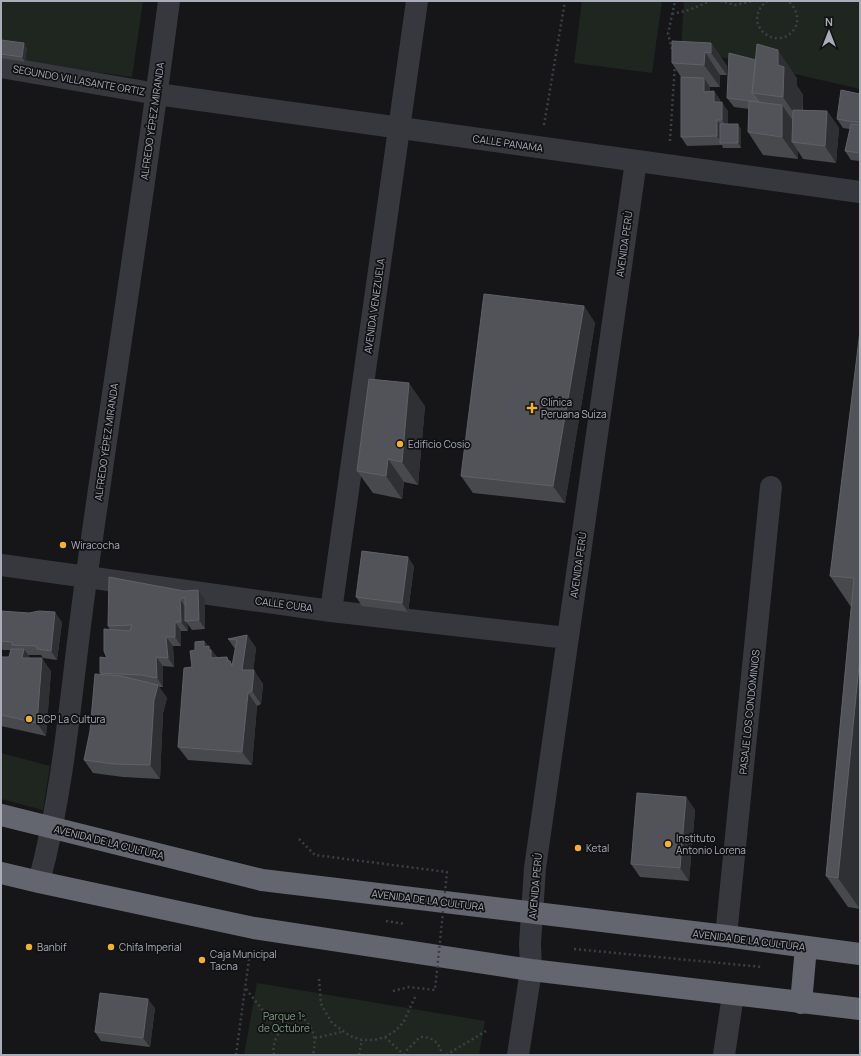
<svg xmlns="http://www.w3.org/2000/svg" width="861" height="1056" viewBox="0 0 861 1056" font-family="Manrope,sans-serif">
<rect width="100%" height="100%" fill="#161618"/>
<path fill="#1e261f" d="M 1,1 L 143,1 L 132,77 L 25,62 L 1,44 Z
M 582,1 L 662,1 L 652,73 L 574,63 Z
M 684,1 L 860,1 L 860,89 L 681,48 Z
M 1,753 L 50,766 L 43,810 L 1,799 Z
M 257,983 L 485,1021 L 479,1055 L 244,1055 Z"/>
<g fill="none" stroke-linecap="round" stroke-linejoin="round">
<path stroke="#3d3f44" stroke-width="2.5" stroke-dasharray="2 3" stroke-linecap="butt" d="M 720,1 L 735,5 L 753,1
M 768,1 C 761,5 758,10 757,19 C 757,24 760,29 763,32 C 784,51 812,22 788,1
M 672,14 L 689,10 L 710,1
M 672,49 L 668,34 L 675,1
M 544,125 L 565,1
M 670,141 L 675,64
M 386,921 L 405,924
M 574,949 L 762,967
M 319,979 L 321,1004 L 332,1023 L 350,1036 L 362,1040 L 374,1040 L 385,1037 L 395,1031 L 403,1023 L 416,995
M 246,989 L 279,1031
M 385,1037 L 404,1055
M 315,1038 L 342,1032
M 236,1055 L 250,952
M 274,1055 C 271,1039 282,1028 293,1018 L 304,1019 C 315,1030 316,1040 313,1055
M 359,1055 L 362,1040
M 404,1055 L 407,1050 L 420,1037 C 432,1036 440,1043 442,1055
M 446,1055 L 486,1031"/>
<path stroke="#37383d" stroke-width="22" d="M 1,67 L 157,94 L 860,192
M 1,565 L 331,611 L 567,638
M 331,611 L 417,1
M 39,882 C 66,781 72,676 87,573 C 114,382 144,192 169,1
M 726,936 L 771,487
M 518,1055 L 531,970 L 530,944 L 535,868 L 636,161
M 724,1055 L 733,995"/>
<path stroke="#63666e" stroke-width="22" d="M 1,815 L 262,880 L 726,936 L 860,954
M 1,873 L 39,882 L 254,928 L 531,970 L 860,1009
M 801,1003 L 806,947"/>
<path stroke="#3d3f44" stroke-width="2.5" stroke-dasharray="2 3" stroke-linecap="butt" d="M 299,839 L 315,855 L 447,872 L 435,990 L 409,987 L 393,991"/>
</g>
<path fill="#47494d" d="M 1,40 L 27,48 L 25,62 L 1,58 Z
M 711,43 L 727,66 L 727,75 L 720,75 L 720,87 L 710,87 L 710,91 L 714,91 L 720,100 L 720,102 L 728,111 L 728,124 L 741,129 L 741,148 L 723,148 L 722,145 L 687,146 L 681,137 L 681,77 L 672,63 Z
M 797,78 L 797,86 L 803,95 L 803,110 L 827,111 L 839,128 L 836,163 L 803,159 L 798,151 L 798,159 L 763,155 L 748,132 L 749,109 L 734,107 L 727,98 Z
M 860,94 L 860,161 L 851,160 L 845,151 L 850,129 L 843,128 L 837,119 Z
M 584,306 L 595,323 L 565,503 L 473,493 L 461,476 Z
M 860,331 L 860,909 L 848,907 L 826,876 L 851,607 L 830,576 Z
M 425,406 L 418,485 L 404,482 L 402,499 L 373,493 L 357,471 Z
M 414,566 L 408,612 L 362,606 L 356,597 Z
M 198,590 L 205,599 L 205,629 L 192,630 L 187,623 L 188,631 L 181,631 L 181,646 L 173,646 L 174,667 L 163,666 L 163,687 L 159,687 L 167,698 L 163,713 L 160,779 L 123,777 L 93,773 L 84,760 L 102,675 L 100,673 L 107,658 L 110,630 L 108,626 L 184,591 Z
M 62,622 L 57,660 L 43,658 L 41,655 L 28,655 L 30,658 L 51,671 L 46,736 L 1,726 L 1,657 L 9,657 L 11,650 L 3,650 L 1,648 L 1,641 Z
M 247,635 L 256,648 L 253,670 L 263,684 L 261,704 L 257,706 L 252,765 L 188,760 L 178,747 L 192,667 L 195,650 L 204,641 L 217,657 L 227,657 L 232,665 L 235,649 L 228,639 Z
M 686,797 L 695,810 L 689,881 L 640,877 L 631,864 Z
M 155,1008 L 150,1047 L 101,1041 L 95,1032 Z"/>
<path fill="#2f3033" d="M 24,43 L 27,48 L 25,62 L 22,57 Z
M 711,43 L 727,66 L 727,75 L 711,53 Z
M 778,50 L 797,78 L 797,86 L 803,95 L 802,125 L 783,97 L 778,65 Z
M 705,52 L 720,75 L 720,87 L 704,65 Z
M 704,78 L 710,87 L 710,101 L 704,92 Z
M 714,91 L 720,100 L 720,111 L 714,102 Z
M 722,102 L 728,111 L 728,129 L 722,120 Z
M 782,105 L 798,128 L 792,142 L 798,151 L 798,159 L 782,137 Z
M 827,111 L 839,128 L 836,163 L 825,146 Z
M 717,120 L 723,129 L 722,143 L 717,136 Z
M 738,124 L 741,129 L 741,148 L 738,143 Z
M 584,306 L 595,323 L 565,503 L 553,486 Z
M 409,383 L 425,406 L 418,485 L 402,462 Z
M 388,459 L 404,482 L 402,499 L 386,476 Z
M 408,557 L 414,566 L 408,612 L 402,603 Z
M 198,590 L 205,599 L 205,629 L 199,620 Z
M 180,599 L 186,608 L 185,621 L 187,623 L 188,631 L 181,622 Z
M 55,612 L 62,622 L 57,660 L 51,651 Z
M 175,622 L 181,631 L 181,646 L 175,637 Z
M 247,635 L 256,648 L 252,684 L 242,670 Z
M 166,637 L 173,646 L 174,667 L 168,658 Z
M 204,641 L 209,647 L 209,646 L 221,663 L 211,658 L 204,647 Z
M 24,649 L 33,662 L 22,658 Z
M 860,656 L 860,909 L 838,878 Z
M 156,657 L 163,666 L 163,687 L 157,678 Z
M 42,658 L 51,671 L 46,736 L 37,723 Z
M 254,670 L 263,684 L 261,704 L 252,691 Z
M 158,685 L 167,698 L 163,713 L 160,779 L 150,765 L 154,700 Z
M 248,693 L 257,706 L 252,765 L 242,752 Z
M 686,797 L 695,810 L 689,881 L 680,868 Z
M 148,999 L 155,1008 L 150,1047 L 143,1038 Z"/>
<path fill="#525359" stroke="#5f6168" d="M 1,40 L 24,43 L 22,57 L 1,54 Z
M 672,41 L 711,43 L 711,53 L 705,52 L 704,65 L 672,63 Z
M 757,44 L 778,50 L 778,65 L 784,67 L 783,97 L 752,93 Z
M 729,53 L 756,60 L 752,93 L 759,102 L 727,98 Z
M 681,77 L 704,78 L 704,92 L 714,91 L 714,102 L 722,102 L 722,120 L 717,120 L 717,136 L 681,137 Z
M 841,90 L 860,94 L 860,123 L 837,119 Z
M 749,101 L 782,105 L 782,137 L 748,132 Z
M 793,110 L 827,111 L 825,146 L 792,142 Z
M 720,124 L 738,124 L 738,143 L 720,143 Z
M 851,124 L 860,125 L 860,153 L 845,151 Z
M 484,294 L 584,306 L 553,486 L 461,476 Z
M 860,331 L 860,656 L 838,878 L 826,876 L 854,578 L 830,576 Z
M 369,379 L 409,383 L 402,462 L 388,459 L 386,476 L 357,471 Z
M 362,551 L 408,557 L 402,603 L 356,597 Z
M 109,577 L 184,591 L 198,590 L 199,620 L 185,621 L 185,597 L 180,599 L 181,622 L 175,622 L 175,637 L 166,637 L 168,658 L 156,657 L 157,678 L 141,675 L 100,673 L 100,657 L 107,658 L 104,651 L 104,629 L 130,631 L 132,625 L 108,626 Z
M 1,611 L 29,613 L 39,611 L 55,612 L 51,651 L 37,649 L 36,646 L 12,645 L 12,642 L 1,641 Z
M 247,635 L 242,670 L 254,670 L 252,691 L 248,693 L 242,752 L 178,747 L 184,668 L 192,667 L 190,651 L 195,650 L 195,642 L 204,641 L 204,647 L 209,646 L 209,650 L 211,650 L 211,658 L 227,657 L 228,661 L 230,661 L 232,666 L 237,640 L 228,639 Z
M 11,649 L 24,649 L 22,658 L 42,658 L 37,723 L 1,715 L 1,657 L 9,657 Z
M 95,674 L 121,676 L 158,685 L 154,700 L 150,765 L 114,764 L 84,760 L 90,731 Z
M 637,793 L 686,797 L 680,868 L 631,864 Z
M 100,993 L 148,999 L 143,1038 L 95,1032 Z"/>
<g fill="#f2b134" stroke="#111113" stroke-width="1.5">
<path d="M530 402h4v4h4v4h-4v4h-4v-4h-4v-4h4z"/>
<circle cx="400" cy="444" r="4"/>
<circle cx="63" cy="545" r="4"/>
<circle cx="29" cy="719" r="4"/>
<circle cx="668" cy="844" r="4"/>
<circle cx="578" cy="848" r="4"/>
<circle cx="29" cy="947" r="4"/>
<circle cx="111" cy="947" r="4"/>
<circle cx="202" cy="960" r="4"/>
</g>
<g text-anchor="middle" stroke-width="3.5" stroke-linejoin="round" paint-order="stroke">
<g font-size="10" fill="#a8adb8" stroke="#111113">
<text transform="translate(79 80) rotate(10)" y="4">SEGUNDO VILLASANTE ORTIZ</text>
<text transform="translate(152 121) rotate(-82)" y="4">ALFREDO YÉPEZ MIRANDA</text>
<text transform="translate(508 143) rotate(8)" y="4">CALLE PANAMA</text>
<text transform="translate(624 244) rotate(-82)" y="4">AVENIDA PERÚ</text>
<text transform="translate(374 306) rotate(-82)" y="4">AVENIDA VENEZUELA</text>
<text transform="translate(106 442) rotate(-82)" y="4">ALFREDO YÉPEZ MIRANDA</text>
<text transform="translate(578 565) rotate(-82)" y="4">AVENIDA PERÚ</text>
<text transform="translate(284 604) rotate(8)" y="4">CALLE CUBA</text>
<text transform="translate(749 712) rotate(-84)" y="4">PASAJE LOS CONDOMINIOS</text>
<text transform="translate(109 842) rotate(14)" y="4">AVENIDA DE LA CULTURA</text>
<text transform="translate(535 886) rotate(-85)" y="4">AVENIDA PERÚ</text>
<text transform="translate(428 900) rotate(7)" y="4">AVENIDA DE LA CULTURA</text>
<text transform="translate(749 940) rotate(7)" y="4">AVENIDA DE LA CULTURA</text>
</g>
<g font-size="10" fill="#a8adb8" stroke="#111113" text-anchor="start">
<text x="541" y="406">Clínica<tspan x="541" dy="12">Peruana Suiza</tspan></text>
<text x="408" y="448">Edificio Cosio</text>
<text x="71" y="549">Wiracocha</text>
<text x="37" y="723">BCP La Cultura</text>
<text x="676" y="842">Instituto<tspan x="676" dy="12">Antonio Lorena</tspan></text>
<text x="586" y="852">Ketal</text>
<text x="37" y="951">Banbif</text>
<text x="119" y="951">Chifa Imperial</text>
<text x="210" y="958">Caja Municipal<tspan x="210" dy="12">Tacna</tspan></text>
</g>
<g font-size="10" fill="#7fa381" stroke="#111113">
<text x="284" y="1020">Parque 1º<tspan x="284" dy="12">de Octubre</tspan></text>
</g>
</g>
<rect width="861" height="1056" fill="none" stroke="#a8adb8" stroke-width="4"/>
<g transform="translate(829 32)" stroke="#111113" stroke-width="3" paint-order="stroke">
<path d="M0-3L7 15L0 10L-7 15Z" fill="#a8adb8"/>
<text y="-6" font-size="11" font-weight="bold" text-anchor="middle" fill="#a8adb8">N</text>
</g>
</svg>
